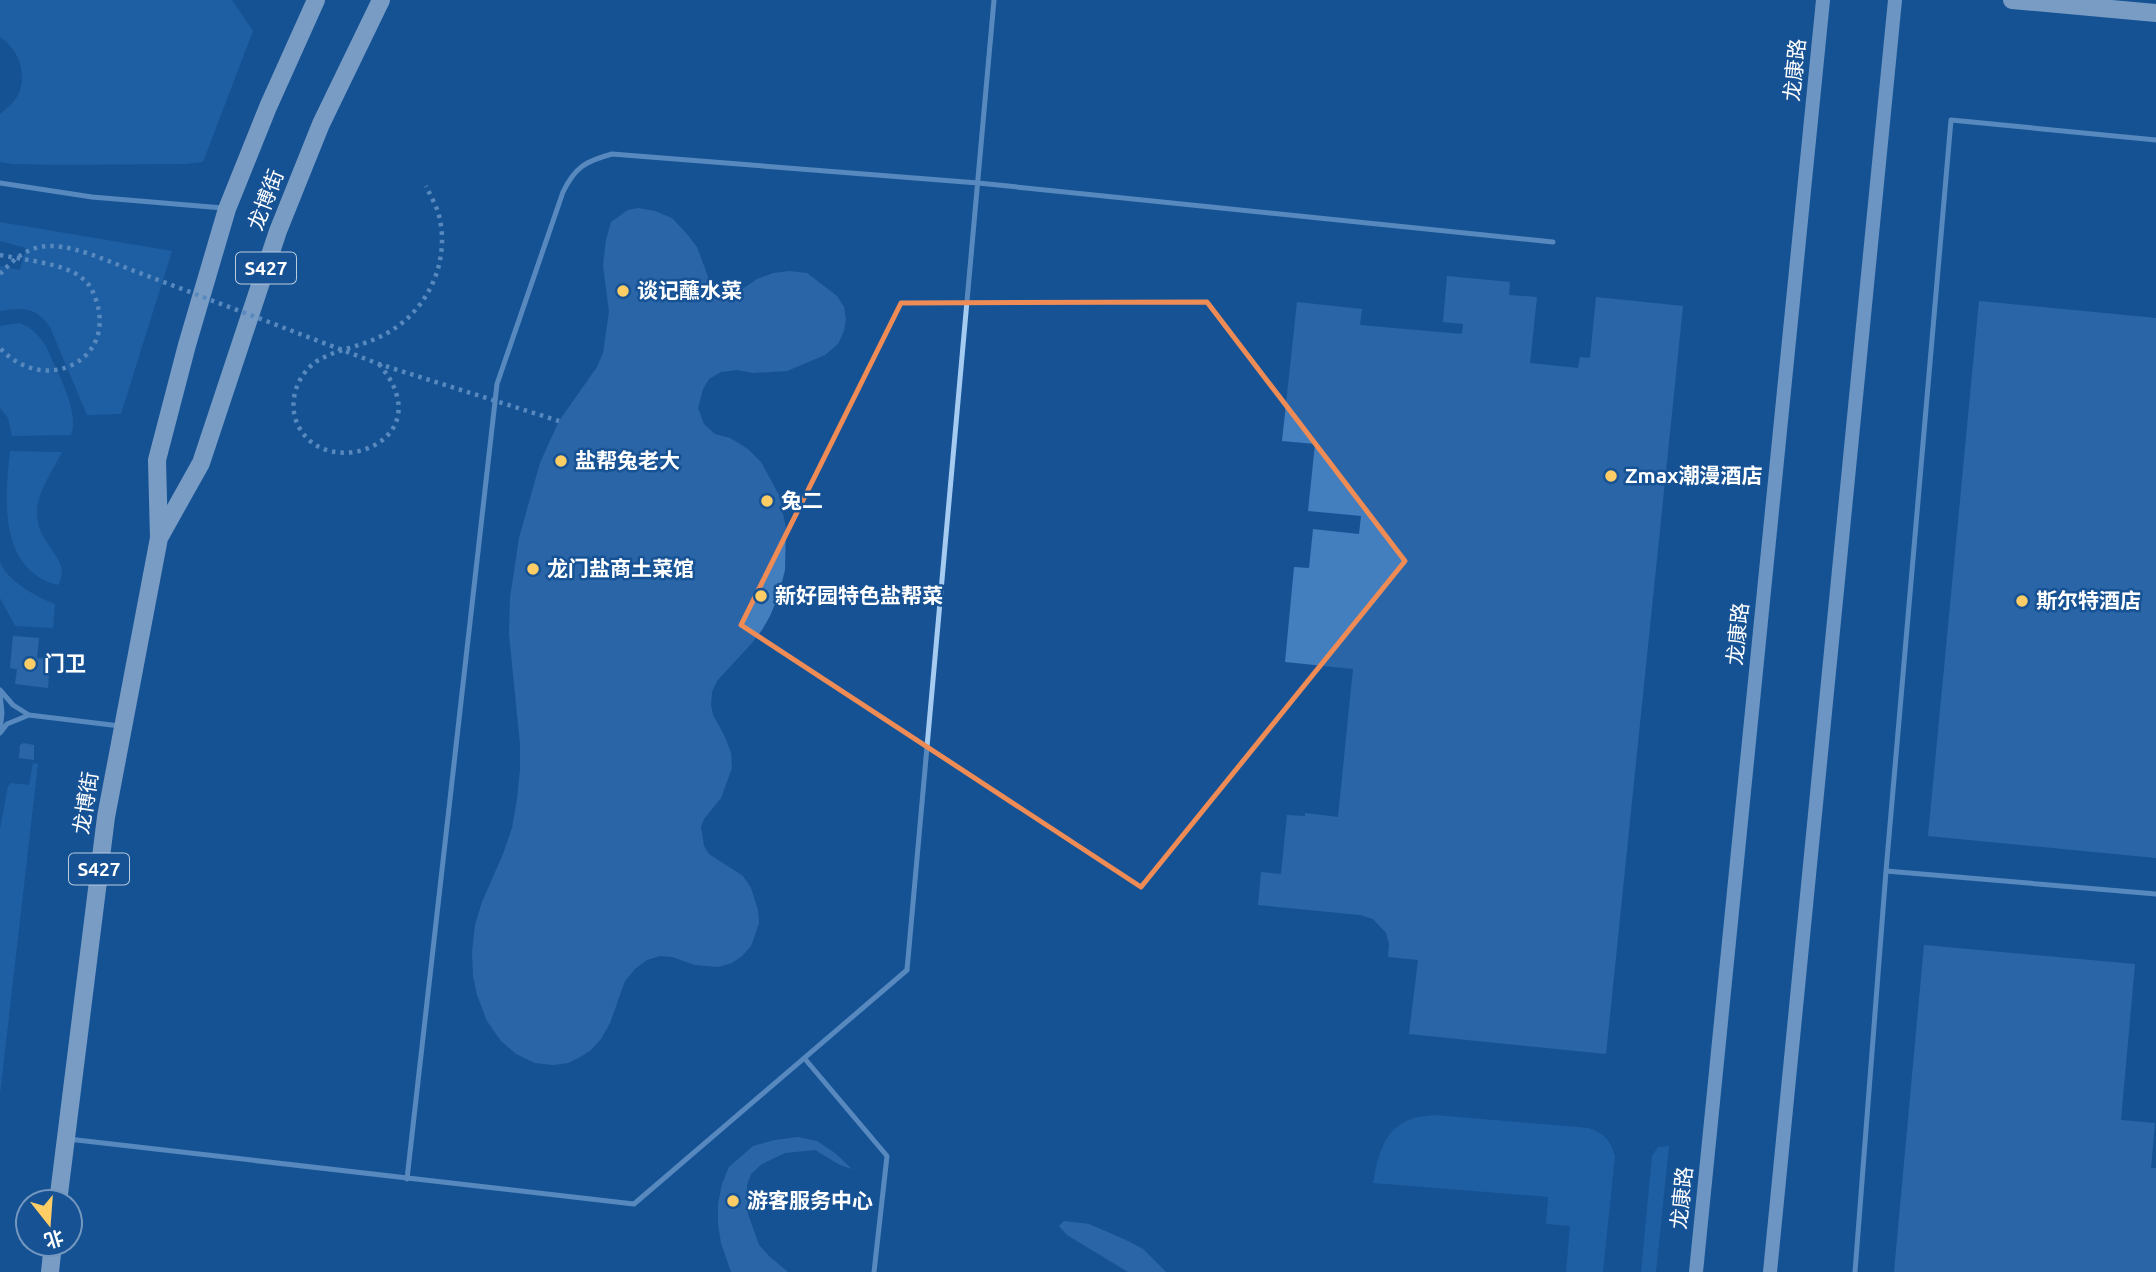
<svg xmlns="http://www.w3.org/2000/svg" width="2156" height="1272" viewBox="0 0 2156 1272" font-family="Ubuntu,'Noto Sans SC',sans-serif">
<rect width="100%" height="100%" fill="#165294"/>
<path fill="#286db3" d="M 0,0 L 232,0 L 253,31 L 203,162 L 186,164 L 59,165 L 12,164 L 0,162 L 0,114 C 7,108 15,102 19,93 C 27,73 18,48 0,37 Z
M 0,222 L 172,251 L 121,414 L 87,415 L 50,327 C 36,307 23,307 0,311 L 0,266 L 20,270 L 26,248 L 0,241 Z
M 19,323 C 31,326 39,336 46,346 C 56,371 80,409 71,435 L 12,436 L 8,418 L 0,408 L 0,326 Z
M 10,451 L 62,452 C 53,470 37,493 37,512 C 37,538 54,547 61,566 C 63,572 61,577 60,582 L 57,585 C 0,569 4,503 10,451 Z
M 0,562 C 7,581 37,597 55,604 L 53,628 L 15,626 L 0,598 Z
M 33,763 L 38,764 L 0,1094 L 0,829 L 8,786 L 11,783 L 29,785 Z
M 1435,1115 L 1589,1128 C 1605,1134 1610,1140 1615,1156 L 1603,1272 L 1566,1272 L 1570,1226 L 1546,1224 L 1548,1197 L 1373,1183 C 1380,1143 1389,1117 1435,1115 Z
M 1669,1146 L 1656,1272 L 1641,1272 L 1652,1156 L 1658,1147 Z"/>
<path fill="#437ebe" d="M 638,208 L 655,211 L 672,218 L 686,233 L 697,247 L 710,282 L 716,290 L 728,294 L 738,292 L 757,279 L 773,273 L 789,271 L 807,273 L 837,296 L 844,307 L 846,319 L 844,331 L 838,344 L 825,355 L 787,371 L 753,373 L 737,370 L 721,372 L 709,379 L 703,389 L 698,408 L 704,424 L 715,434 L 730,438 L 748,449 L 761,462 L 779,495 L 786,528 L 785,570 L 779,594 L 770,616 L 762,630 L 751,644 L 717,681 L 712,692 L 711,705 L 713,715 L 725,737 L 731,753 L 732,768 L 721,798 L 704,819 L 701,827 L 704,846 L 709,854 L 743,876 L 751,888 L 758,910 L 759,923 L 755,935 L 751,946 L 742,956 L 732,963 L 718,967 L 695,965 L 672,957 L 660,956 L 647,960 L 636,968 L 625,981 L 610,1023 L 601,1039 L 591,1050 L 580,1057 L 568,1063 L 553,1065 L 535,1063 L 516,1054 L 501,1041 L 487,1021 L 477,995 L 473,976 L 472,952 L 475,925 L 482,902 L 503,854 L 512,828 L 517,799 L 520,770 L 520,744 L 509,634 L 510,598 L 519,538 L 540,463 L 559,421 L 597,367 L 603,353 L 609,312 L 603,265 L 606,240 L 611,222 L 628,210 Z
M 1447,276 L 1510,282 L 1509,295 L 1537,297 L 1530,363 L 1578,368 L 1580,357 L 1590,358 L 1596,297 L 1683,306 L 1606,1054 L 1409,1034 L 1418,960 L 1388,957 L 1389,944 L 1386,933 L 1373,919 L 1360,915 L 1258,905 L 1261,872 L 1281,874 L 1287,815 L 1305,816 L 1305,813 L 1338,817 L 1353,669 L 1285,662 L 1294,567 L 1309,568 L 1313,529 L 1359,534 L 1361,516 L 1308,511 L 1315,444 L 1282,441 L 1297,302 L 1362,309 L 1360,325 L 1462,334 L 1463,324 L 1443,322 Z
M 1979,301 L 2156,318 L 2156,858 L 1928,836 Z
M 13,636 L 39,638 L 37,658 L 50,659 L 48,688 L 15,684 L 17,669 L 10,668 Z
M 24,743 L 34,745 L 34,760 L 19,758 L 20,745 Z
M 1924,945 L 2135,964 L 2121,1120 L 2155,1123 L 2151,1168 L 2156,1168 L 2156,1272 L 1894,1272 Z
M 798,1137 L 817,1141 L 835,1153 L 852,1169 L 840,1165 L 815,1150 L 785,1153 L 762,1164 L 751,1174 L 747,1185 L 748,1214 L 759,1245 L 769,1256 L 788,1272 L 731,1272 L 721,1243 L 718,1224 L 718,1204 L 722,1184 L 729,1167 L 753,1146 L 775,1140 Z
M 1064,1221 L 1089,1224 L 1126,1240 L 1143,1249 L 1166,1272 L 1128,1272 L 1067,1235 L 1059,1226 Z"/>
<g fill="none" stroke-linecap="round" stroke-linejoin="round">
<path stroke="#a6cbf1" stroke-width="4.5" stroke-dasharray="3.5 5" stroke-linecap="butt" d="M 0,255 C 24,260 64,263 82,278 C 90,284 93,291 96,300 C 117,361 44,396 0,348
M 379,364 C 387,374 394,384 397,396 C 411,449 330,473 302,432 C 285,408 295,376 317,361 C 335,350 358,347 377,338 C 422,319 450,269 440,220 C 438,208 431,197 426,186"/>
<path stroke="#a6cbf1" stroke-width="5" d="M 0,183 L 92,197 L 223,208
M 0,690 L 13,705 L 29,715 L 120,726
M 0,694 L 2,713 L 0,731
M 0,733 L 7,724 L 29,715
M 1886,871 L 2156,894
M 805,1059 L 887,1156 L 874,1272
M 68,1139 L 634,1204 L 907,970 L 994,0
M 407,1179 L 497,384 L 563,192 C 575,167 586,161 612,154 L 978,183 L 1553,242
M 1855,1272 L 1886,871 L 1951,120 L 2156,140"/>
<path stroke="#d4e7fc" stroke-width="14" d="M 1696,1272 L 1823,0
M 1770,1272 L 1895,0"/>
<path stroke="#f0f6ff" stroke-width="18" d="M 2012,0 L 2156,13
M 159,538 L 201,463 L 278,231 L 321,124 L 381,0
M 58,1202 L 106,817 L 159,538 L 157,460 L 187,345 L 227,209 L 268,107 L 316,0
M 50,1272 L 53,1244"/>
<path stroke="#a6cbf1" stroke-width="4.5" stroke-dasharray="3.5 5" stroke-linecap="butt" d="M 0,274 C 30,241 49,241 90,254 L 379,364 L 559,421"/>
</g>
<path d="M0 0H2156V1272H0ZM 1207,302 L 1405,561 L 1141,887 L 741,625 L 901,303 Z" fill="#165294" fill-opacity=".55" fill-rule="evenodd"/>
<path fill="none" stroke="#ef8b55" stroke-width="5" stroke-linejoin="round" d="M 1207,302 L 1405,561 L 1141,887 L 741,625 L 901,303 Z"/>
<g fill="#ffcd66" stroke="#165294" stroke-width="2.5">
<circle cx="623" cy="291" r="7"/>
<circle cx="561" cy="461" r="7"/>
<circle cx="1611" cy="476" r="7"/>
<circle cx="767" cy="501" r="7"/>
<circle cx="533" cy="569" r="7"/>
<circle cx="761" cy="596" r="7"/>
<circle cx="2022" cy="601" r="7"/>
<circle cx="30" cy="664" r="7"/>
<circle cx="733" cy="1201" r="7"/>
</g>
<g text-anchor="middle" stroke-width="5" stroke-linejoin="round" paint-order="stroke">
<g fill="#165294" stroke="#b9cbdf" stroke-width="2">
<rect x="236" y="252.5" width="60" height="31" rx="5"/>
<rect x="69" y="853.5" width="60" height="31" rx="5"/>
</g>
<g font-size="19" font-weight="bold" fill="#fff">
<text x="266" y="275">S427</text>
<text x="99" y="876">S427</text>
</g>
<g font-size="21" fill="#fff" stroke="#165294">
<text transform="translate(1795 70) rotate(-84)" y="7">龙康路</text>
<text transform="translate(266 200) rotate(-69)" y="7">龙博街</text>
<text transform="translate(1738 634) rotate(-84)" y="7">龙康路</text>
<text transform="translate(86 803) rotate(-81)" y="7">龙博街</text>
<text transform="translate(1682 1198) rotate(-84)" y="7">龙康路</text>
</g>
<g font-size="21" font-weight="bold" fill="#fff" stroke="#165294" text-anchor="start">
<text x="637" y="298">谈记蘸水菜</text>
<text x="575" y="468">盐帮兔老大</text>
<text x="1625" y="483">Zmax潮漫酒店</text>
<text x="781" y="508">兔二</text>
<text x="547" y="576">龙门盐商土菜馆</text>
<text x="775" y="603">新好园特色盐帮菜</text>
<text x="2036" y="608">斯尔特酒店</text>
<text x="44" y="671">门卫</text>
<text x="747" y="1208">游客服务中心</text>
</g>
</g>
<g transform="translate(49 1223) rotate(163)"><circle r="33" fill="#165294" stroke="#7397bf" stroke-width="2"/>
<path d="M0-5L12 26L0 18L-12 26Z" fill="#ffcd66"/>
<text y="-10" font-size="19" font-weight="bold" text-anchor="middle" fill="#ffffff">北</text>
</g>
</svg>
